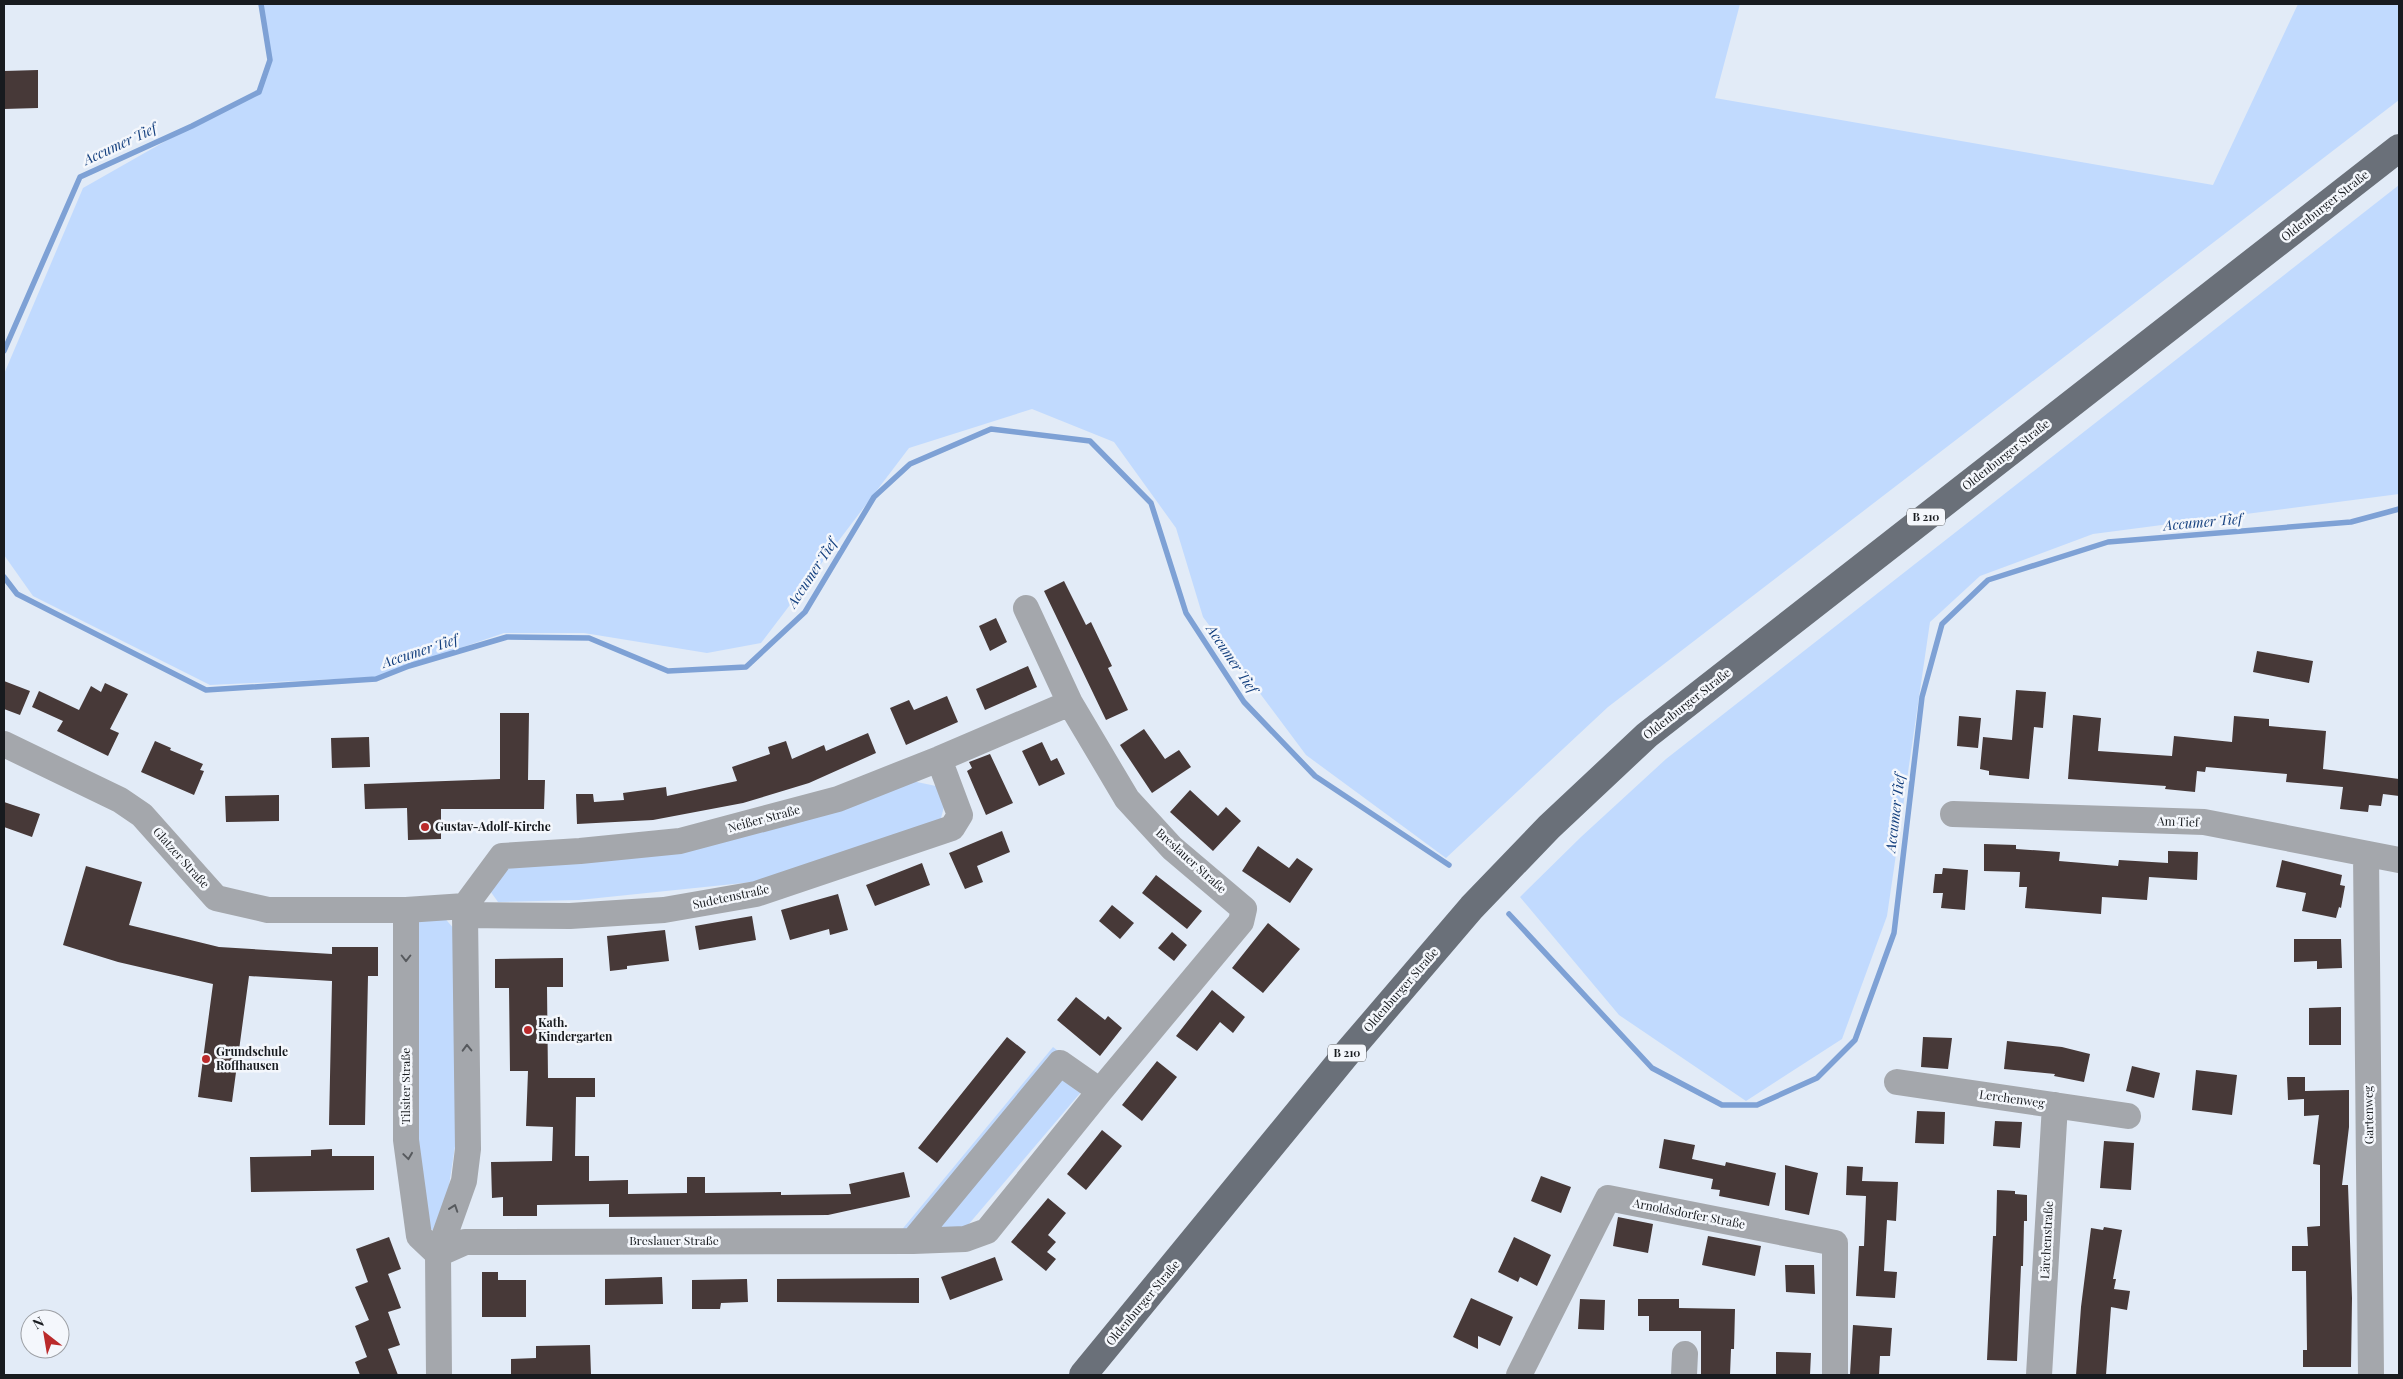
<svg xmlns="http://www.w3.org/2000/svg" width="2403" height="1379" viewBox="0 0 2403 1379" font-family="'Playfair Display',serif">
<rect width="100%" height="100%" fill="#e2ebf7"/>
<path fill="#c1dafe" d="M 261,4 L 1740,4 L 1715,98 L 2213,185 L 2298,4 L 2399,4 L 2399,100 L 1608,707 L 1446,858 L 1306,755 L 1203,617 L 1176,528 L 1114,442 L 1032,409 L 909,448 L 761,643 L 707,653 L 584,633 L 504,633 L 376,677 L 210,685 L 33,596 L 4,555 L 4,374 L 83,188 L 192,126 L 259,92 L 270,60 Z
M 2399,185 L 2399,494 L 2093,534 L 1980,576 L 1930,622 L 1887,916 L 1842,1039 L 1746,1101 L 1619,1015 L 1520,897 L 1581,837 L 1666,759 Z
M 912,781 L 936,786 L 945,803 L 940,822 L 753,882 L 579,900 L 498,902 L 488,888 L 497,875 L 514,865 Z
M 441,914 L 456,931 L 460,1114 L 448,1192 L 435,1231 L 428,1228 L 420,1168 L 418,1118 L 418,921 Z
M 1053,1047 L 1093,1078 L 951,1245 L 890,1244 Z"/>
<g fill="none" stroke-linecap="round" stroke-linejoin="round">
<path stroke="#7ea1d5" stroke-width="5.5" d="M 4,351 L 80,177 L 192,126 L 259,92 L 270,60 L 261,4
M 4,577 L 17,594 L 206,690 L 376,679 L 409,666 L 507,637 L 589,638 L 668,671 L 746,667 L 805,612 L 874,497 L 910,464 L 991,429 L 1090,441 L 1151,503 L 1186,613 L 1244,702 L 1315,776 L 1449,865
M 1509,914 L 1652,1068 L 1722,1105 L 1757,1105 L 1817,1078 L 1855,1040 L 1894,933 L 1922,697 L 1942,624 L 1988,580 L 2108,542 L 2351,522 L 2399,509"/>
</g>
<path fill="#473938" d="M 38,70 L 38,108 L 4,109 L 4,71 Z
M 1064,581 L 1086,625 L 1091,622 L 1112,666 L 1108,668 L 1128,710 L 1106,720 L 1044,591 Z
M 996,618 L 1007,642 L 990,651 L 979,626 Z
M 2257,651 L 2313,661 L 2309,683 L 2253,672 Z
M 1028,666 L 1037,687 L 985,710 L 976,689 Z
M 4,681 L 30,691 L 20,715 L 4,709 Z
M 105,683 L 128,694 L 110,729 L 119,733 L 108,756 L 57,731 L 63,721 L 32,707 L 39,691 L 79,710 L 91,686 L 101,692 Z
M 2016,690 L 2046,692 L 2043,728 L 2034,727 L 2029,779 L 1989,775 L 1989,771 L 1980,769 L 1983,737 L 2012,740 Z
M 947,696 L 958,722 L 906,745 L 890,708 L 909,700 L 914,710 Z
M 500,713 L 529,713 L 528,780 L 545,780 L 544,809 L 441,809 L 441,839 L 408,840 L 407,808 L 365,809 L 364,784 L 500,779 Z
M 2073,715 L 2101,718 L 2098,751 L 2172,756 L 2174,736 L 2232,742 L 2234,716 L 2269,719 L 2269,726 L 2326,731 L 2323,769 L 2399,779 L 2399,796 L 2383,794 L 2381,806 L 2369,805 L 2368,812 L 2340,809 L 2343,787 L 2286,782 L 2287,774 L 2206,767 L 2205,772 L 2197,771 L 2195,792 L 2165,789 L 2166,786 L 2068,779 Z
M 1959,716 L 1981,718 L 1978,748 L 1957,746 Z
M 1144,729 L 1165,759 L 1179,750 L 1191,767 L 1152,793 L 1120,745 Z
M 868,733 L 876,753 L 809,783 L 743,803 L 653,820 L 577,824 L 576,794 L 593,794 L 594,802 L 624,800 L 623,793 L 666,787 L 667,796 L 737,781 L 732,767 L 770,754 L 768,747 L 786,741 L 792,759 L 824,745 L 826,751 Z
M 369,737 L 370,767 L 332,768 L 331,738 Z
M 155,741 L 171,748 L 170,750 L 203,764 L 200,770 L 204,771 L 194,795 L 141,772 Z
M 1042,742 L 1051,761 L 1057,758 L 1065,774 L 1039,786 L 1022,751 Z
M 990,754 L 1013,803 L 986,815 L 967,771 L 972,768 L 969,762 Z
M 1190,790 L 1218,816 L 1226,807 L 1241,821 L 1213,851 L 1170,812 Z
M 279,795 L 279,821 L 226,822 L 225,796 Z
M 4,802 L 40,814 L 32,837 L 4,827 Z
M 1002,831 L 1010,852 L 977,866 L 983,882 L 965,889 L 949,853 Z
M 1984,844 L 2016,845 L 2016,849 L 2060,852 L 2059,861 L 2118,866 L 2119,860 L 2168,863 L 2168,851 L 2198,852 L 2197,880 L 2149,877 L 2147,900 L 2102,897 L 2101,914 L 2025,908 L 2027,887 L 2019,887 L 2020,872 L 1984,871 Z
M 1258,846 L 1289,868 L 1297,858 L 1313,869 L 1290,903 L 1242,871 Z
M 2282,860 L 2342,875 L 2340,885 L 2345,886 L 2341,908 L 2339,907 L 2336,918 L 2302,911 L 2306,893 L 2276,887 Z
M 922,863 L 930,885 L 875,906 L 866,885 Z
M 86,866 L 142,882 L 129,925 L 219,947 L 332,954 L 332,947 L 378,947 L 378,976 L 368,976 L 365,1125 L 329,1125 L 332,981 L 249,976 L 232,1102 L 198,1097 L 213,984 L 118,962 L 63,945 Z
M 1943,868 L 1968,870 L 1965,910 L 1941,908 L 1943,893 L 1933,893 L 1935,874 L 1942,874 Z
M 1156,875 L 1202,911 L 1187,929 L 1142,893 Z
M 838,894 L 848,930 L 830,935 L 829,929 L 790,940 L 781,910 Z
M 1112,905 L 1134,923 L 1120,939 L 1099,921 Z
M 752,916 L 756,940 L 699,950 L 695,926 Z
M 1268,923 L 1300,949 L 1263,993 L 1232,968 Z
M 665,930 L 669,961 L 627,966 L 627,969 L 610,971 L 607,936 Z
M 1172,932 L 1187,945 L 1174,961 L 1158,948 Z
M 2294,939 L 2341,939 L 2342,968 L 2317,969 L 2317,961 L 2294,962 Z
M 563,958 L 563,987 L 547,987 L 548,1078 L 595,1078 L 595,1097 L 576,1097 L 575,1156 L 589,1156 L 589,1181 L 628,1180 L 628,1194 L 687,1193 L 687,1177 L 705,1177 L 705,1193 L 781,1192 L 781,1195 L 851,1194 L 849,1184 L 904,1172 L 910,1197 L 828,1215 L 609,1217 L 609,1204 L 537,1205 L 537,1216 L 503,1216 L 503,1197 L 492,1198 L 491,1162 L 552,1161 L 553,1127 L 526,1126 L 528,1071 L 510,1071 L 509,988 L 495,988 L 495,959 Z
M 1212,990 L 1245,1017 L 1233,1033 L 1220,1022 L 1197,1051 L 1176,1036 Z
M 1076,997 L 1105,1020 L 1108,1016 L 1122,1028 L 1100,1056 L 1057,1020 Z
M 2341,1007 L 2341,1045 L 2309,1045 L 2309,1008 Z
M 1007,1037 L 1026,1052 L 937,1163 L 918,1148 Z
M 1923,1037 L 1952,1038 L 1948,1069 L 1921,1067 Z
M 2007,1041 L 2062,1047 L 2090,1054 L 2084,1082 L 2054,1076 L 2055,1074 L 2004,1069 Z
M 1157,1061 L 1177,1077 L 1142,1121 L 1122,1105 Z
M 2132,1066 L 2160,1073 L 2154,1098 L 2126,1091 Z
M 2196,1070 L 2237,1075 L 2232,1115 L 2192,1110 Z
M 2287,1077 L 2305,1077 L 2305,1091 L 2349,1090 L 2349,1127 L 2342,1185 L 2348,1185 L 2352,1298 L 2351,1367 L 2303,1367 L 2303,1350 L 2307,1350 L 2306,1271 L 2292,1271 L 2292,1246 L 2308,1246 L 2307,1227 L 2320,1226 L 2320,1165 L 2313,1164 L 2319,1115 L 2304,1116 L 2304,1099 L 2288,1100 Z
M 1917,1111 L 1945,1112 L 1944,1144 L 1915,1143 Z
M 1995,1121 L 2022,1122 L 2020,1148 L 1993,1146 Z
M 1102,1130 L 1122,1146 L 1086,1190 L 1067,1174 Z
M 1664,1139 L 1695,1145 L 1692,1159 L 1725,1166 L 1726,1162 L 1776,1173 L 1769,1206 L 1719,1196 L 1720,1190 L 1711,1189 L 1713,1179 L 1659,1168 Z
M 2104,1141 L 2134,1143 L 2131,1190 L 2100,1188 Z
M 332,1149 L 332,1156 L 374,1156 L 374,1190 L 251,1192 L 250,1157 L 311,1156 L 311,1150 Z
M 1785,1165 L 1818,1173 L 1809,1215 L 1785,1210 Z
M 1847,1166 L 1863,1167 L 1862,1181 L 1898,1182 L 1896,1221 L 1887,1220 L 1884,1271 L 1897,1272 L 1895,1298 L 1856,1296 L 1859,1246 L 1864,1246 L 1866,1196 L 1846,1195 Z
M 1541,1176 L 1571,1187 L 1561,1213 L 1531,1201 Z
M 1997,1190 L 2015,1191 L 2015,1194 L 2027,1195 L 2027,1221 L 2024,1221 L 2023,1266 L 2021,1266 L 2017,1361 L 1987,1360 L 1993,1236 L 1996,1236 Z
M 1048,1198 L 1066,1213 L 1048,1235 L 1056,1242 L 1047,1252 L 1056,1259 L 1046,1271 L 1011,1242 Z
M 1618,1217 L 1653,1224 L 1648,1253 L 1613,1246 Z
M 2104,1227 L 2122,1230 L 2113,1279 L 2116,1279 L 2114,1289 L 2130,1291 L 2127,1310 L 2111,1307 L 2106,1375 L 2076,1375 L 2081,1307 L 2091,1228 L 2103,1230 Z
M 1708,1236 L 1761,1246 L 1755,1276 L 1702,1265 Z
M 389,1237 L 401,1269 L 388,1274 L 401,1308 L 388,1312 L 400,1345 L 388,1349 L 398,1375 L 360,1375 L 355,1362 L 367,1357 L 355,1326 L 369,1320 L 355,1287 L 368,1282 L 356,1249 Z
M 1514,1237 L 1551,1255 L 1537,1286 L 1520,1277 L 1518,1282 L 1498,1272 Z
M 995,1257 L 1003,1280 L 950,1300 L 941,1277 Z
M 1785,1265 L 1814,1265 L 1815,1294 L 1786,1292 Z
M 482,1272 L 498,1272 L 498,1280 L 526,1280 L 526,1317 L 482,1317 Z
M 662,1277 L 663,1304 L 605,1305 L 605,1279 Z
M 919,1278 L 919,1303 L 777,1302 L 777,1279 Z
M 747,1279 L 748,1302 L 721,1303 L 720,1309 L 692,1309 L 692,1280 Z
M 1471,1298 L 1513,1317 L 1500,1346 L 1478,1336 L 1478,1349 L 1453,1337 Z
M 1580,1299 L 1605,1300 L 1604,1330 L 1578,1329 Z
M 1638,1299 L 1679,1299 L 1679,1308 L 1735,1309 L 1734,1349 L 1731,1349 L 1730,1375 L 1701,1375 L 1701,1331 L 1649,1331 L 1649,1316 L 1638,1316 Z
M 1853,1325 L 1892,1328 L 1890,1356 L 1880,1356 L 1879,1375 L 1850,1375 Z
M 590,1345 L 591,1375 L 511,1375 L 511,1359 L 536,1358 L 536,1346 Z
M 1776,1352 L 1811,1353 L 1810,1375 L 1776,1375 Z"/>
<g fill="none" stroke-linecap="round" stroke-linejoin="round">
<path stroke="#a4a7ac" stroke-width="26" d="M 4,744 L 120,800 L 142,815 L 216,898 L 268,910 L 406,910 L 465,906
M 1953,814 L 2204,822 L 2399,860
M 2366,854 L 2371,1375
M 465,906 L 502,856 L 580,851 L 680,841 L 838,799 L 939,759 L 1070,703
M 465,906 L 465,915 L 570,916 L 664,910 L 756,894 L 952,828 L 960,815 L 939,759
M 406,910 L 406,1140 L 419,1236 L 438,1254
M 1897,1082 L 2128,1116
M 913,1241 L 965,1239 L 987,1231 L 1100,1091 L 1241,922 L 1244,909 L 1172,848 L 1127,799 L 1070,703 L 1026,608
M 438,1254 L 465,1242 L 913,1241 L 1060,1063 L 1100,1091
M 439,1375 L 438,1254 L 464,1181 L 468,1149 L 465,915
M 1519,1375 L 1608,1198 L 1835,1243 L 1835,1375
M 1684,1375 L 1685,1354
M 2039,1375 L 2055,1105"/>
<path stroke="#6a7079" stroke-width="28" d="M 1083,1375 L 1348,1052 L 1472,907 L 1549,827 L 1647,735 L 2399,148"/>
</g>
<defs><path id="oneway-chevron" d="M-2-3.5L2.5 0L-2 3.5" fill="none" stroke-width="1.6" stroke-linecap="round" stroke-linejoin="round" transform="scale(1.25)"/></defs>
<g stroke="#575a5e">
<use href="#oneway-chevron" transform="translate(406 958) rotate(90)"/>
<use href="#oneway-chevron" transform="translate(467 1048) rotate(-91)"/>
<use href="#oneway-chevron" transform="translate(408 1156) rotate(82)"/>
<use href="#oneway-chevron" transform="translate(454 1208) rotate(-71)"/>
</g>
<g fill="#ba2a2b" stroke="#f4f7fc" stroke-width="2">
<circle cx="425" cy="827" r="5"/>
<circle cx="528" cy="1030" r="5"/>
<circle cx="206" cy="1059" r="5"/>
</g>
<g text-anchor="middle" stroke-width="5" stroke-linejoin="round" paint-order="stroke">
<g fill="#f4f7fc" stroke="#5a5d61" stroke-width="1">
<rect x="1907" y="508.5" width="38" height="17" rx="4"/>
<rect x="1328" y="1044.5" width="38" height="17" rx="4"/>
</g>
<g font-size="11" font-weight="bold" fill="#181b1f">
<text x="1926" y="521">B 210</text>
<text x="1347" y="1057">B 210</text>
</g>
<g font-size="12" fill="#181b1f" stroke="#f4f7fc">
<text transform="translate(2325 206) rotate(-38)" y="4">Oldenburger Straße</text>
<text transform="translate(2006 455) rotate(-38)" y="4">Oldenburger Straße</text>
<text transform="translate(1687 704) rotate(-38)" y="4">Oldenburger Straße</text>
<text transform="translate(764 819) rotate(-15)" y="4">Neißer Straße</text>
<text transform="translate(2178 822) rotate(2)" y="4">Am Tief</text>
<text transform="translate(181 858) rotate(48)" y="4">Glatzer Straße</text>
<text transform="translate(1191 861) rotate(42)" y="4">Breslauer Straße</text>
<text transform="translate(731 897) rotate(-12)" y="4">Sudetenstraße</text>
<text transform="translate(1401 990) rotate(-49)" y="4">Oldenburger Straße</text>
<text transform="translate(406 1086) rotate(-90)" y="4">Tilsiter Straße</text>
<text transform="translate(2012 1099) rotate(8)" y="4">Lerchenweg</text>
<text transform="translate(2369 1115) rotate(-91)" y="4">Gartenweg</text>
<text transform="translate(1689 1214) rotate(11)" y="4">Arnoldsdorfer Straße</text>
<text transform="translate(2047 1240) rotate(-87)" y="4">Lärchenstraße</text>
<text x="674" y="1245">Breslauer Straße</text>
<text transform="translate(1143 1303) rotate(-50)" y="4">Oldenburger Straße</text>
</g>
<g font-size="12" font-weight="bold" fill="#181b1f" stroke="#f4f7fc" text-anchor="start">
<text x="435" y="831">Gustav-Adolf-Kirche</text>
<text x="538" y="1027">Kath.<tspan x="538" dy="14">Kindergarten</tspan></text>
<text x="216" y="1056">Grundschule<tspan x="216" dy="14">Roffhausen</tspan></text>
</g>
<g font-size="14" font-style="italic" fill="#133f7e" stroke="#f4f7fc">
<text transform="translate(120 144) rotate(-25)" y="5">Accumer Tief</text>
<text transform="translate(2203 522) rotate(-5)" y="5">Accumer Tief</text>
<text transform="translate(812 573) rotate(-57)" y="5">Accumer Tief</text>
<text transform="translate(420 651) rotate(-18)" y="5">Accumer Tief</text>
<text transform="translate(1232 659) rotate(56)" y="5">Accumer Tief</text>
<text transform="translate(1895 813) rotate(-83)" y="5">Accumer Tief</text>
</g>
</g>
<rect width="2403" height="1379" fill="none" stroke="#181b1f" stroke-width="10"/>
<g transform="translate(45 1334) rotate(329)"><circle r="24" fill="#f4f7fc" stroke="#9c9fa4"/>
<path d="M0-4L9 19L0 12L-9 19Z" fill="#ba2a2b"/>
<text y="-8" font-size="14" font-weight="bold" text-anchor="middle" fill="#181b1f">N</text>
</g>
</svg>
